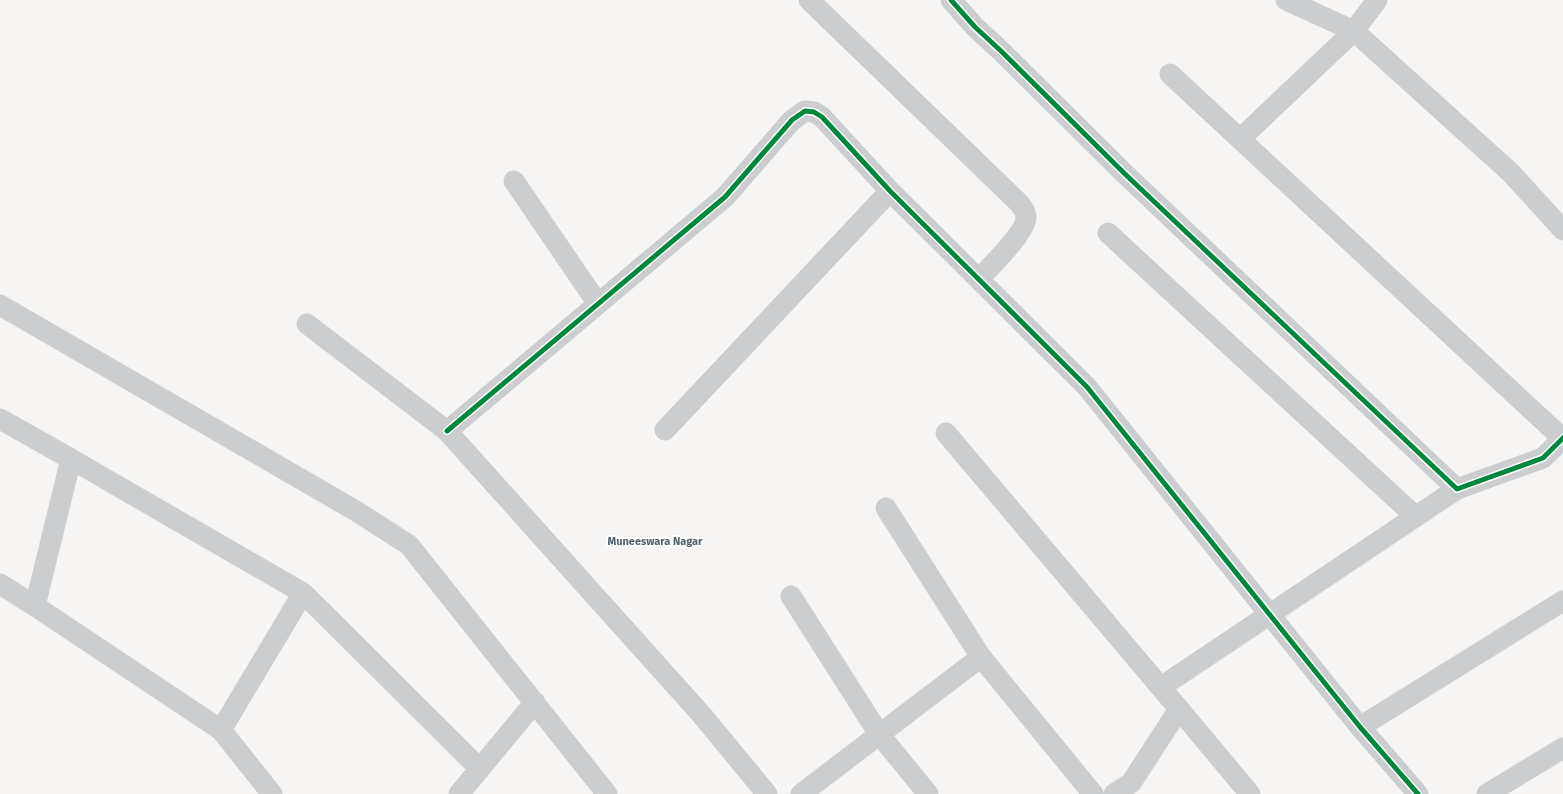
<svg xmlns="http://www.w3.org/2000/svg" width="1563" height="794" viewBox="0 0 1563 794" font-family="'Fira Sans',sans-serif">
<rect width="100%" height="100%" fill="#f6f5f4"/>
<g fill="none" stroke-linecap="round" stroke-linejoin="round">
<path stroke="#cccdce" stroke-width="21" d="M 809,0 L 1019,203 C 1022,207 1026,211 1026,217 C 1027,231 990,267 979,279
M 951,0 L 975,27 L 1001,51 L 1125,174 L 1457,489 L 1543,458 L 1563,438
M 1377,0 L 1354,31 L 1511,173 L 1563,230
M 1170,74 L 1562,438
M 1240,139 L 1354,31 L 1286,0
M 514,181 L 598,304
M 1108,233 L 1416,517
M 0,305 L 356,511 L 409,545 L 607,794
M 307,324 L 447,431 L 701,714 L 767,794
M 0,419 L 71,459 L 35,606 L 221,730 L 272,794
M 665,430 L 890,191
M 447,431 L 725,197 L 792,120 L 805,111 L 814,112 L 822,117 L 890,191 L 1087,387 L 1360,727 L 1418,794
M 946,433 L 1179,709
M 71,459 L 303,593 L 221,730
M 886,508 L 981,657
M 0,584 L 35,606
M 303,593 L 480,769
M 791,596 L 879,734 L 928,794
M 1161,687 L 1457,489
M 1360,727 L 1563,601
M 459,794 L 535,702
M 801,794 L 981,657 L 1093,794
M 1114,794 L 1131,783 L 1179,709 L 1250,794
M 1487,794 L 1563,748"/>
<defs>
<path id="cycleway" d="M 951,0 L 975,27 L 1001,51 L 1125,174 L 1457,489 L 1543,458 L 1563,438
M 447,431 L 725,197 L 792,120 L 805,111 L 814,112 L 822,117 L 890,191 L 1087,387 L 1360,727 L 1418,794"/>
</defs>
<use href="#cycleway" stroke="#fff" stroke-width="8"/>
<use href="#cycleway" stroke="#00873e" stroke-width="5"/>
</g>
<g text-anchor="middle" stroke-width="4" stroke-linejoin="round" paint-order="stroke">
<g font-size="11" font-weight="bold" fill="#53626a" stroke="#fff">
<text x="655" y="545">Muneeswara Nagar</text>
</g>
</g>
</svg>
